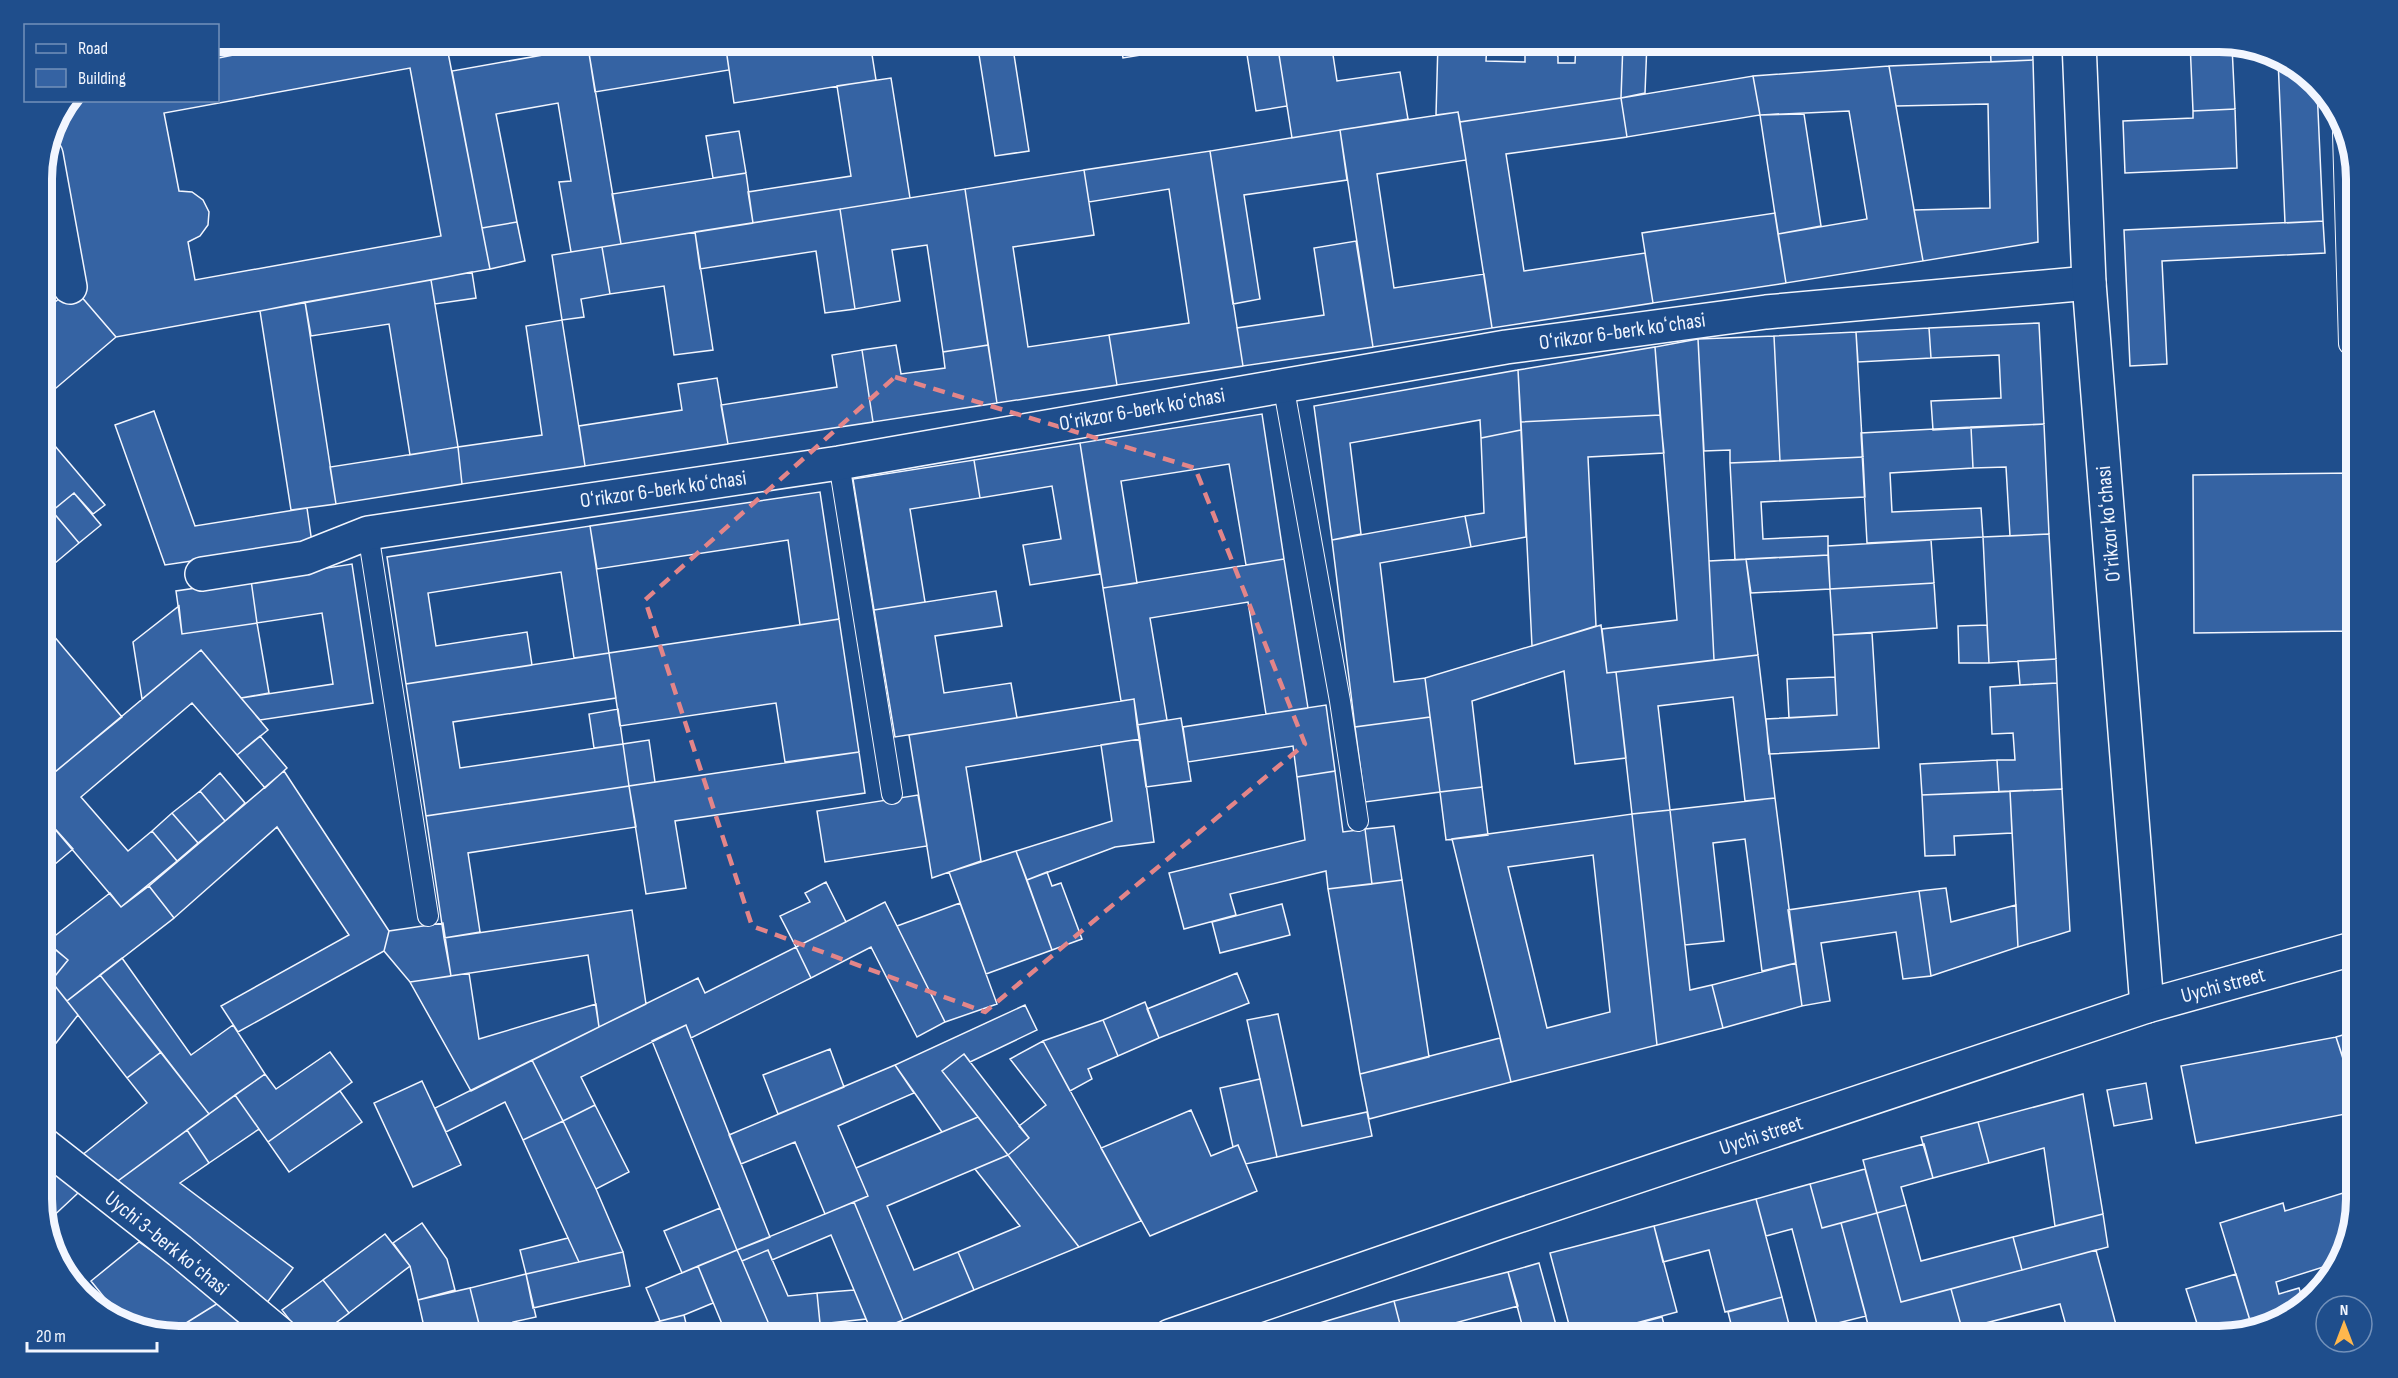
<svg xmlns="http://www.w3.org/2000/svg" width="2398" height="1378" viewBox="0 0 2398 1378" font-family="'Sofia Sans Condensed',sans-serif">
<rect width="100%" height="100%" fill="#1f4e8c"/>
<path fill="#3563a3" stroke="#f2f6ff" stroke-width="1.5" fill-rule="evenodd" d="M 218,42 L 300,42 L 218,58 Z
M 300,42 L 446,42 L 490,269 L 116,337 L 73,287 L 51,132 L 53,127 L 70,100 L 218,100 L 218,58 ZM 410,68 L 441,236 L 195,280 L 188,242 L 200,236 L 208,225 L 209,212 L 203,200 L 192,192 L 179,191 L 164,113 Z
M 623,42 L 725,42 L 729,70 L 595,92 L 588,47 Z
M 725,42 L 870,42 L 876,80 L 734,103 Z
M 870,42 L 927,42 L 871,51 Z
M 977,42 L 1012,42 L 1029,151 L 995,156 Z
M 1120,42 L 1158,42 L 1160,52 L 1123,58 Z
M 1245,42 L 1277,42 L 1287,106 L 1256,111 Z
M 1277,42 L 1331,42 L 1337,81 L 1400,72 L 1408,119 L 1292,138 Z
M 1438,42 L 1487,42 L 1486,61 L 1525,62 L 1525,53 L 1532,45 L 1543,43 L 1553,47 L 1558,57 L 1558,63 L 1575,63 L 1576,42 L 1623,42 L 1621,98 L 1460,122 L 1458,112 L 1436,115 Z
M 1623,42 L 1647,42 L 1645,93 L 1621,98 Z
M 1990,42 L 2032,42 L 2033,60 L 1991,62 Z
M 2190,42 L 2218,42 L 2232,46 L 2235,109 L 2193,111 Z
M 588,47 L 621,244 L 571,252 L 559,182 L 571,181 L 558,103 L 496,114 L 517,222 L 482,228 L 452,71 Z
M 2278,59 L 2287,60 L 2317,89 L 2323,221 L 2285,223 Z
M 2033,60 L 2038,242 L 1923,261 L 1914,210 L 1990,208 L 1988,104 L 1896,106 L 1889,66 Z
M 1889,66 L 1923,261 L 1786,283 L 1778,234 L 1867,219 L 1849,111 L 1760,115 L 1753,76 Z
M 1753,76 L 1760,115 L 1627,137 L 1621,98 Z
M 891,78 L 910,198 L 753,223 L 748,192 L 851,176 L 837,86 Z
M 1621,98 L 1627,137 L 1506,154 L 1524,271 L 1645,253 L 1653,303 L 1492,328 L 1460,122 Z
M 2235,109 L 2237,168 L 2125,173 L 2123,121 L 2193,118 L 2193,111 Z
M 1458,112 L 1466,160 L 1377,174 L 1394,288 L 1484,274 L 1492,328 L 1373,347 L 1340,130 Z
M 1804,114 L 1821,226 L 1778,234 L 1760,115 Z
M 1340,130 L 1347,180 L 1244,195 L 1260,299 L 1233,304 L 1210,151 Z
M 739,131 L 746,173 L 713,178 L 706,136 Z
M 1210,151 L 1243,366 L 1117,385 L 1109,335 L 1189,323 L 1169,189 L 1089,202 L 1084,170 Z
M 1084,170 L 1094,235 L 1013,247 L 1028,347 L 1109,335 L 1117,385 L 997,403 L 965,189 Z
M 746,173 L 753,223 L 621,244 L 612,194 Z
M 965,189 L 988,345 L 943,352 L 927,245 L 892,250 L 900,301 L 855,309 L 840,209 Z
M 840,209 L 855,309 L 825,313 L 816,251 L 700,269 L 695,232 Z
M 1775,213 L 1786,283 L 1653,303 L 1642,233 Z
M 2323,221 L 2325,253 L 2162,261 L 2167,364 L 2130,366 L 2124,230 Z
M 517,222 L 525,261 L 490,269 L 482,228 Z
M 695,232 L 713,350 L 674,355 L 664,286 L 610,294 L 602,247 Z
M 1356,241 L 1373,347 L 1243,366 L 1237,328 L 1324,315 L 1314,248 Z
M 602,247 L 610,294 L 581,299 L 584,317 L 562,320 L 552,255 Z
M 42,269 L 53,304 L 42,313 Z
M 472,272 L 476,298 L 435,304 L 431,280 Z
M 431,280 L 458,447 L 410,455 L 389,324 L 311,336 L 305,302 Z
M 73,287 L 116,337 L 42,400 L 42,313 Z
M 305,302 L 336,504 L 291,510 L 260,311 Z
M 562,320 L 585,466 L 462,484 L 458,447 L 542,435 L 526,326 Z
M 2039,323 L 2044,424 L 1933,430 L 1931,401 L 2001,398 L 1999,355 L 1931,358 L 1929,328 Z
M 1929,328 L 1931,358 L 1858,362 L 1856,332 Z
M 1856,332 L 1863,457 L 1780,461 L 1774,336 Z
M 1774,336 L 1780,461 L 1730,463 L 1730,450 L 1704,451 L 1698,339 Z
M 1698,339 L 1714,660 L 1607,673 L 1602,629 L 1677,620 L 1655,347 Z
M 896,345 L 901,374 L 945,368 L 943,352 L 988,345 L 997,403 L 873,422 L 862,350 Z
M 1655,347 L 1660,415 L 1521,422 L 1518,370 Z
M 862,350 L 873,422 L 728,444 L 721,405 L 837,387 L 832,355 Z
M 1518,370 L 1521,430 L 1481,438 L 1480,420 L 1350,443 L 1361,534 L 1332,540 L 1314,406 Z
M 717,378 L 728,444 L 585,466 L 579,426 L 682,410 L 678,384 Z
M 154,411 L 195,526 L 307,508 L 312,543 L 165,565 L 115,425 Z
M 1262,414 L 1284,559 L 1246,565 L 1229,464 L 1121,481 L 1137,583 L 1103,588 L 1080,443 Z
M 1660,415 L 1664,453 L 1588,457 L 1596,626 L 1532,646 L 1521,422 Z
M 2044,424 L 2049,534 L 2010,536 L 2006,467 L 1973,468 L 1971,427 Z
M 1971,427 L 1973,468 L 1890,473 L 1892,512 L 1981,508 L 1983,537 L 1867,543 L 1861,433 Z
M 1521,430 L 1526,537 L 1471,547 L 1465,516 L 1484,513 L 1481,438 Z
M 1080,443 L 1100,574 L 1030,585 L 1023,545 L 1061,539 L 1052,486 L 980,498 L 974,460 Z
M 55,446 L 105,505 L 93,514 L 74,493 L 52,511 L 42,500 L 42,456 Z
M 458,447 L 462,484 L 336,504 L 330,467 Z
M 1863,457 L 1865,497 L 1761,502 L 1763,539 L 1828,536 L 1828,555 L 1735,560 L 1730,463 Z
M 974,460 L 980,498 L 910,509 L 925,602 L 874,610 L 853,479 Z
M 2356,473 L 2356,631 L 2194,633 L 2193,475 Z
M 820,492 L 839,619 L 800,625 L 788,540 L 597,569 L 590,526 Z
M 74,493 L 101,525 L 79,543 L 52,511 Z
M 47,505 L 79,543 L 42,574 L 42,509 Z
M 1465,516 L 1471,547 L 1380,563 L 1394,682 L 1425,678 L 1430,717 L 1355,727 L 1332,540 Z
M 590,526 L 609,653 L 574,658 L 561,572 L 428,593 L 436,646 L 527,632 L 532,665 L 406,684 L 387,557 Z
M 2049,534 L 2056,659 L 1989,663 L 1983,537 Z
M 1931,540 L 1934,583 L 1830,589 L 1828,546 Z
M 1828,555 L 1830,589 L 1751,593 L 1746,559 Z
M 1284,559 L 1308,708 L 1266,714 L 1248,602 L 1150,618 L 1167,720 L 1137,725 L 1134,699 L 1121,701 L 1103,588 Z
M 1746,559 L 1758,655 L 1714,660 L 1709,561 Z
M 352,564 L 373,703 L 260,720 L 241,698 L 333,684 L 322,613 L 257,623 L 251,580 Z
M 251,580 L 257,623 L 182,634 L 176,591 Z
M 1934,583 L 1937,628 L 1833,635 L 1830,589 Z
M 996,591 L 1002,626 L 935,636 L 944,693 L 1011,683 L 1017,718 L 895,737 L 874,610 Z
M 179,606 L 182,634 L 257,623 L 269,693 L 241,698 L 201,650 L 142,699 L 133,642 Z
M 839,619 L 859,752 L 785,762 L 776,703 L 620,726 L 609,653 Z
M 42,622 L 122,717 L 56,771 L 42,755 Z
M 1601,625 L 1607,673 L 1616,672 L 1626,758 L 1575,764 L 1564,671 L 1472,701 L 1482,787 L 1440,792 L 1425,678 Z
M 1987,625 L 1989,663 L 1959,663 L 1958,626 Z
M 1872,633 L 1879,748 L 1769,754 L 1766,719 L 1837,715 L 1833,635 Z
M 201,650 L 268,730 L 237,755 L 192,703 L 81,797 L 128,851 L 152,831 L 177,861 L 121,907 L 42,814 L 42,783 Z
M 609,653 L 616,698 L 453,722 L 460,768 L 623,744 L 629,786 L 426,816 L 406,684 Z
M 1758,655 L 1775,798 L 1745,801 L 1733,697 L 1658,706 L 1670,810 L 1632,814 L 1616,672 Z
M 2056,659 L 2057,683 L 2020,685 L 2018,661 Z
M 1835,677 L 1837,715 L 1789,718 L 1787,679 Z
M 2057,683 L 2062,789 L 1999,792 L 1997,760 L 2015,760 L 2013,733 L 1992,734 L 1990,687 Z
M 1134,699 L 1140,739 L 966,767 L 981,861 L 932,878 L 909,735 Z
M 1326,705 L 1335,771 L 1297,777 L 1293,746 L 1188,762 L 1183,727 Z
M 618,709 L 623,744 L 594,748 L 589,714 Z
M 1430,717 L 1440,792 L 1365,802 L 1355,727 Z
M 1181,718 L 1191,781 L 1146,787 L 1137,725 Z
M 260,736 L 287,768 L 265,788 L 237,755 Z
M 1140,739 L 1154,842 L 1115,847 L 1027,880 L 1016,851 L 1112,821 L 1101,745 Z
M 649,740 L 655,782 L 629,786 L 623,744 Z
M 859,752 L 865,793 L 675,821 L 686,888 L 646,894 L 629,786 Z
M 1997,760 L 1999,792 L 1922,795 L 1920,764 Z
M 284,771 L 389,931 L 384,951 L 238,1032 L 221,1006 L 349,935 L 277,827 L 174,918 L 149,886 Z
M 1335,771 L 1343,832 L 1365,829 L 1372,884 L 1328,889 L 1326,871 L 1230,894 L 1236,915 L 1184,929 L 1169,873 L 1305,840 L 1297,777 Z
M 220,773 L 245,803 L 225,821 L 200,791 Z
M 629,786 L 636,827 L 468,853 L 480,932 L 444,938 L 426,816 Z
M 1482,787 L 1488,835 L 1446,840 L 1440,792 Z
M 2062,789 L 2070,931 L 2018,947 L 2010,791 Z
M 200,791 L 225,821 L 198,843 L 172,813 Z
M 2010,791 L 2012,833 L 1954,836 L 1955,855 L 1925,856 L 1922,795 Z
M 918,795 L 927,846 L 825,862 L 817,811 Z
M 1775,798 L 1796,963 L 1762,971 L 1745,839 L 1713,843 L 1724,941 L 1685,945 L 1670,810 Z
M 1670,810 L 1690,990 L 1712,985 L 1723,1028 L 1657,1045 L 1632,814 Z
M 172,813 L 198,843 L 177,861 L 152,831 Z
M 42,814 L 73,849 L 42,875 Z
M 1632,814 L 1657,1045 L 1511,1082 L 1452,839 ZM 1593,855 L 1610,1012 L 1547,1028 L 1508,867 Z
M 1394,826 L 1402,880 L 1372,884 L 1365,829 Z
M 1016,851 L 1052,950 L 986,974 L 949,872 Z
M 1047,872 L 1052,886 L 1061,883 L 1082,939 L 1052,950 L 1027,880 Z
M 1402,880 L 1429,1057 L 1360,1074 L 1328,889 Z
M 826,882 L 846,922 L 796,947 L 780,916 L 810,902 L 805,893 Z
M 149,886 L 174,918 L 67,1001 L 51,981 L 68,960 L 47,942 L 110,893 L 121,907 Z
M 1946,888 L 1951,922 L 2016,905 L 2018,947 L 1931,976 L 1919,891 Z
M 1919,891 L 1931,976 L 1903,979 L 1896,932 L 1821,943 L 1830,1001 L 1802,1006 L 1788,910 Z
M 885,902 L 945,1022 L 917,1037 L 871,947 L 811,978 L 796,947 Z
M 960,903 L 997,1004 L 945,1022 L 897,926 Z
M 1282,904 L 1290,935 L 1220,953 L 1212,922 Z
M 632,910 L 646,1004 L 599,1027 L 588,955 L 451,976 L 444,938 Z
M 443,923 L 451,976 L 410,982 L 384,951 L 389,931 Z
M 42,939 L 68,960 L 51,981 L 42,974 Z
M 796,947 L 811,978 L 691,1038 L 686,1025 L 581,1077 L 595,1105 L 563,1121 L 532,1060 L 698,978 L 705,993 Z
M 122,958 L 191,1055 L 233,1025 L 265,1074 L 209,1114 L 100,975 Z
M 1796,963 L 1802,1006 L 1723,1028 L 1712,985 Z
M 469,973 L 479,1039 L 596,1004 L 599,1027 L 471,1091 L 410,982 Z
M 1237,973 L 1249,1003 L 1159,1038 L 1147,1009 Z
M 42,974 L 51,981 L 42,991 Z
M 100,975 L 161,1052 L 127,1078 L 67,1001 Z
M 51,981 L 78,1015 L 42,1061 L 42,991 Z
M 1145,1002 L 1159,1038 L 1118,1056 L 1103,1020 Z
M 1025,1005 L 1037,1030 L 970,1062 L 964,1054 L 942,1071 L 978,1117 L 942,1132 L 895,1065 Z
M 1278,1014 L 1302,1126 L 1367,1112 L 1372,1136 L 1277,1157 L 1247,1020 Z
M 1103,1020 L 1118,1056 L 1088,1069 L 1092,1079 L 1070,1091 L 1043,1041 Z
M 686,1025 L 770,1237 L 737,1250 L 652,1041 Z
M 2356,1031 L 2356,1070 L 2348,1073 L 2336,1037 Z
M 2336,1037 L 2356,1099 L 2356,1112 L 2196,1143 L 2181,1066 Z
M 1500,1038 L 1511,1082 L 1369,1119 L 1360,1074 Z
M 1043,1041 L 1141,1221 L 1079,1247 L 1008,1155 L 1029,1138 L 1019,1126 L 1046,1105 L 1010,1059 Z
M 830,1049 L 844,1087 L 778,1114 L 763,1075 Z
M 161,1052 L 209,1114 L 115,1183 L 81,1156 L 147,1103 L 127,1078 Z
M 330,1052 L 352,1082 L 268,1142 L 235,1095 L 265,1074 L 276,1089 Z
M 964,1054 L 1029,1138 L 1008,1155 L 942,1071 Z
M 532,1060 L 563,1121 L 523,1140 L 505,1102 L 446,1132 L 435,1108 Z
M 895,1065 L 914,1093 L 838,1126 L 868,1196 L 825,1214 L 795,1142 L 741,1164 L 729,1135 Z
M 2356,1070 L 2356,1099 L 2348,1073 Z
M 1260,1079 L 1277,1157 L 1246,1164 L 1238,1145 L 1233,1147 L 1220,1088 Z
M 422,1081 L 461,1165 L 413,1187 L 374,1103 Z
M 2146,1083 L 2152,1119 L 2114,1126 L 2107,1090 Z
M 340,1091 L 362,1122 L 289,1172 L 268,1142 Z
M 2083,1094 L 2103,1214 L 2055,1226 L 2044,1148 L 1989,1163 L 1978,1122 Z
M 235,1095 L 259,1129 L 209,1163 L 187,1130 Z
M 595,1105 L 629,1172 L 596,1189 L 563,1121 Z
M 1191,1110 L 1211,1156 L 1238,1145 L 1257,1191 L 1150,1236 L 1101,1148 Z
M 978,1117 L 1008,1155 L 887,1206 L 914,1270 L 958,1252 L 974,1290 L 903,1320 L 854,1202 L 868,1196 L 856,1168 Z
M 563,1121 L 596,1189 L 623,1252 L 579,1262 L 523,1140 Z
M 1978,1122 L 1989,1163 L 1933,1178 L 1921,1137 Z
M 187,1130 L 209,1163 L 180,1183 L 293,1268 L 266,1304 L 115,1183 Z
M 1924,1144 L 1933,1178 L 1901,1187 L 1906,1205 L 1877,1213 L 1863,1160 Z
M 1008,1155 L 1079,1247 L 974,1290 L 958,1252 L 1020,1226 L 975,1169 Z
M 50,1164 L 78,1193 L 47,1222 L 42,1207 L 42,1172 Z
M 1865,1169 L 1877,1213 L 1822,1228 L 1810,1184 Z
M 1810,1184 L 1822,1228 L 1841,1223 L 1866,1316 L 1818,1328 L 1792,1229 L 1766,1236 L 1756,1199 Z
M 2356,1189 L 2356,1199 L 2339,1262 L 2276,1282 L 2279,1294 L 2299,1288 L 2303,1301 L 2287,1317 L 2252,1327 L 2220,1223 L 2283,1203 L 2285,1211 Z
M 1756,1199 L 1782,1297 L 1725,1312 L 1709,1250 L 1663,1262 L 1654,1226 Z
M 854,1202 L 903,1320 L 872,1333 L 831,1235 L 772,1260 L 768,1250 L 742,1261 L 737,1250 Z
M 1906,1205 L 1921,1261 L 2013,1237 L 2022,1270 L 1901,1302 L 1877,1213 Z
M 720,1208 L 737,1250 L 682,1273 L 664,1231 Z
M 1877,1213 L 1901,1302 L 1951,1289 L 1962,1329 L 1936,1336 L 1871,1336 L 1841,1223 Z
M 2103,1214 L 2108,1247 L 2022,1270 L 2013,1237 Z
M 422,1223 L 447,1259 L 455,1290 L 418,1300 L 410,1266 L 393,1243 Z
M 1654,1226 L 1677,1312 L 1588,1336 L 1572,1336 L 1550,1253 Z
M 385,1234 L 410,1266 L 349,1313 L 323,1280 Z
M 568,1238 L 579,1262 L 526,1274 L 520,1250 Z
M 139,1242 L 223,1300 L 170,1333 L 134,1324 L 128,1312 L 120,1317 L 91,1281 Z
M 737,1250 L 742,1261 L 774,1336 L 727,1336 L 698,1266 Z
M 768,1250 L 788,1296 L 817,1293 L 821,1333 L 774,1336 L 742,1261 Z
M 2096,1250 L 2119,1336 L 2069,1336 L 2060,1304 L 1962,1329 L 1951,1289 Z
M 623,1252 L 630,1286 L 533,1308 L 526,1274 Z
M 1539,1263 L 1559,1336 L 1525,1336 L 1508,1272 Z
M 698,1266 L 713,1303 L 684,1315 L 660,1321 L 646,1288 Z
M 1508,1272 L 1518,1306 L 1440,1327 L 1443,1336 L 1403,1336 L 1394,1301 Z
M 526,1274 L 536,1317 L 513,1322 L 516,1336 L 482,1336 L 470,1288 Z
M 2236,1274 L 2252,1327 L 2219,1336 L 2201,1336 L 2186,1289 Z
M 323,1280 L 349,1313 L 318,1336 L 302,1336 L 282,1310 Z
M 470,1288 L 482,1336 L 426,1336 L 418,1300 Z
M 854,1290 L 866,1319 L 820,1324 L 817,1293 Z
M 1782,1297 L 1792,1336 L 1734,1336 L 1728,1312 Z
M 223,1300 L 251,1326 L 235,1336 L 180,1336 L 170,1333 Z
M 1394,1301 L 1403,1336 L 1276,1336 Z
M 128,1312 L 134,1324 L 116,1319 L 120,1317 Z
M 684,1315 L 689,1336 L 624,1336 L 646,1331 L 645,1325 Z
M 1662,1317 L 1667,1336 L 1614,1336 L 1612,1330 Z
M 1612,1330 L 1614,1336 L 1588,1336 Z
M 618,1331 L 619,1336 L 594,1336 Z"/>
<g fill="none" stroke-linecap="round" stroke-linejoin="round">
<defs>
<path id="lane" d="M 2343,133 L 2349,344
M 1283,384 L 1340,701 L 1358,821
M 839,463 L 892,794
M 368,533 L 428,916"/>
<path id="street" d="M 46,155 L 70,287
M 202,574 L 305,558 L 368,533 L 839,463 L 1506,347 L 1766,312 L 2089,283
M 42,1143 L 180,1251 L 282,1336"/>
<path id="secondary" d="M 2079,42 L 2089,283 L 2147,1006"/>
<path id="primary" d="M 1170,1336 L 1497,1223 L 2147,1006 L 2356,948"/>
</defs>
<use href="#lane" stroke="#f2f6ff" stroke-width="22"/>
<use href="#street" stroke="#f2f6ff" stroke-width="36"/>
<use href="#secondary" stroke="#f2f6ff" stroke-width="36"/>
<use href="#primary" stroke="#f2f6ff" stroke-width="36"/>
<use href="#lane" stroke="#1f4e8c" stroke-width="20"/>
<use href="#street" stroke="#1f4e8c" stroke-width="33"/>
<use href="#secondary" stroke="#1f4e8c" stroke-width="33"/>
<use href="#primary" stroke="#1f4e8c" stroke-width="33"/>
</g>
<path fill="none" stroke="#e38589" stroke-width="4.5" stroke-dasharray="12 8" stroke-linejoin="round" d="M 895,377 L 1195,468 L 1305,744 L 985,1012 L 752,926 L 645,600 Z"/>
<g text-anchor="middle" stroke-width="4.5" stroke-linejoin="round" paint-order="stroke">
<g font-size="21" fill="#f2f6ff" stroke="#1f4e8c">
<text transform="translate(1622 331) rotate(-8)" y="7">Oʻrikzor 6-berk koʻchasi</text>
<text transform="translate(1142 409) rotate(-10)" y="7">Oʻrikzor 6-berk koʻchasi</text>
<text transform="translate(663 489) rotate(-8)" y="7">Oʻrikzor 6-berk koʻchasi</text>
<text transform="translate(2108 524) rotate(-95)" y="7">Oʻrikzor koʻchasi</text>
<text transform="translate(2223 985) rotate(-15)" y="7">Uychi street</text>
<text transform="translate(1761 1135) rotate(-18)" y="7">Uychi street</text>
<text transform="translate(167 1243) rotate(39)" y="7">Uychi 3-berk koʻchasi</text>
</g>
</g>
<path d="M0 0H2398V1378H0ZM179 52H2219A127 127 0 0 1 2346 179V1199A127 127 0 0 1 2219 1326H179A127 127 0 0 1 52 1199V179A127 127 0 0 1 179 52Z" fill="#1f4e8c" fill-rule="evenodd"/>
<path fill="none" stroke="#f2f6ff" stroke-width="8" d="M179 52H2219A127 127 0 0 1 2346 179V1199A127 127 0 0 1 2219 1326H179A127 127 0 0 1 52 1199V179A127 127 0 0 1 179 52Z"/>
<rect x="24" y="24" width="195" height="78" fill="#1f4e8c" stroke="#7391ba" stroke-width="1.5"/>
<rect x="36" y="44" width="30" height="9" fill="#1f4e8c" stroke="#7391ba" stroke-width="1.5"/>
<text x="78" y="54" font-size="18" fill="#f2f6ff">Road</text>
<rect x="36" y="69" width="30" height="18" fill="#3563a3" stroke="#7391ba" stroke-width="1.5"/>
<text x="78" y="84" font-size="18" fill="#f2f6ff">Building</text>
<g transform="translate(2344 1324)"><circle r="28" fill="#1f4e8c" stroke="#7391ba" stroke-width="1.5"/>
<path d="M0-4.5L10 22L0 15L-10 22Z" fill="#ffb74d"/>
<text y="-9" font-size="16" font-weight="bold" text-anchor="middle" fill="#f2f6ff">N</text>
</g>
<path d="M27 1342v9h130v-9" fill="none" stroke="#f2f6ff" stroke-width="3"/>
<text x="36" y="1342" font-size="18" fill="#f2f6ff" stroke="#1f4e8c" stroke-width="4.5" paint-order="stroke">20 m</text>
</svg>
